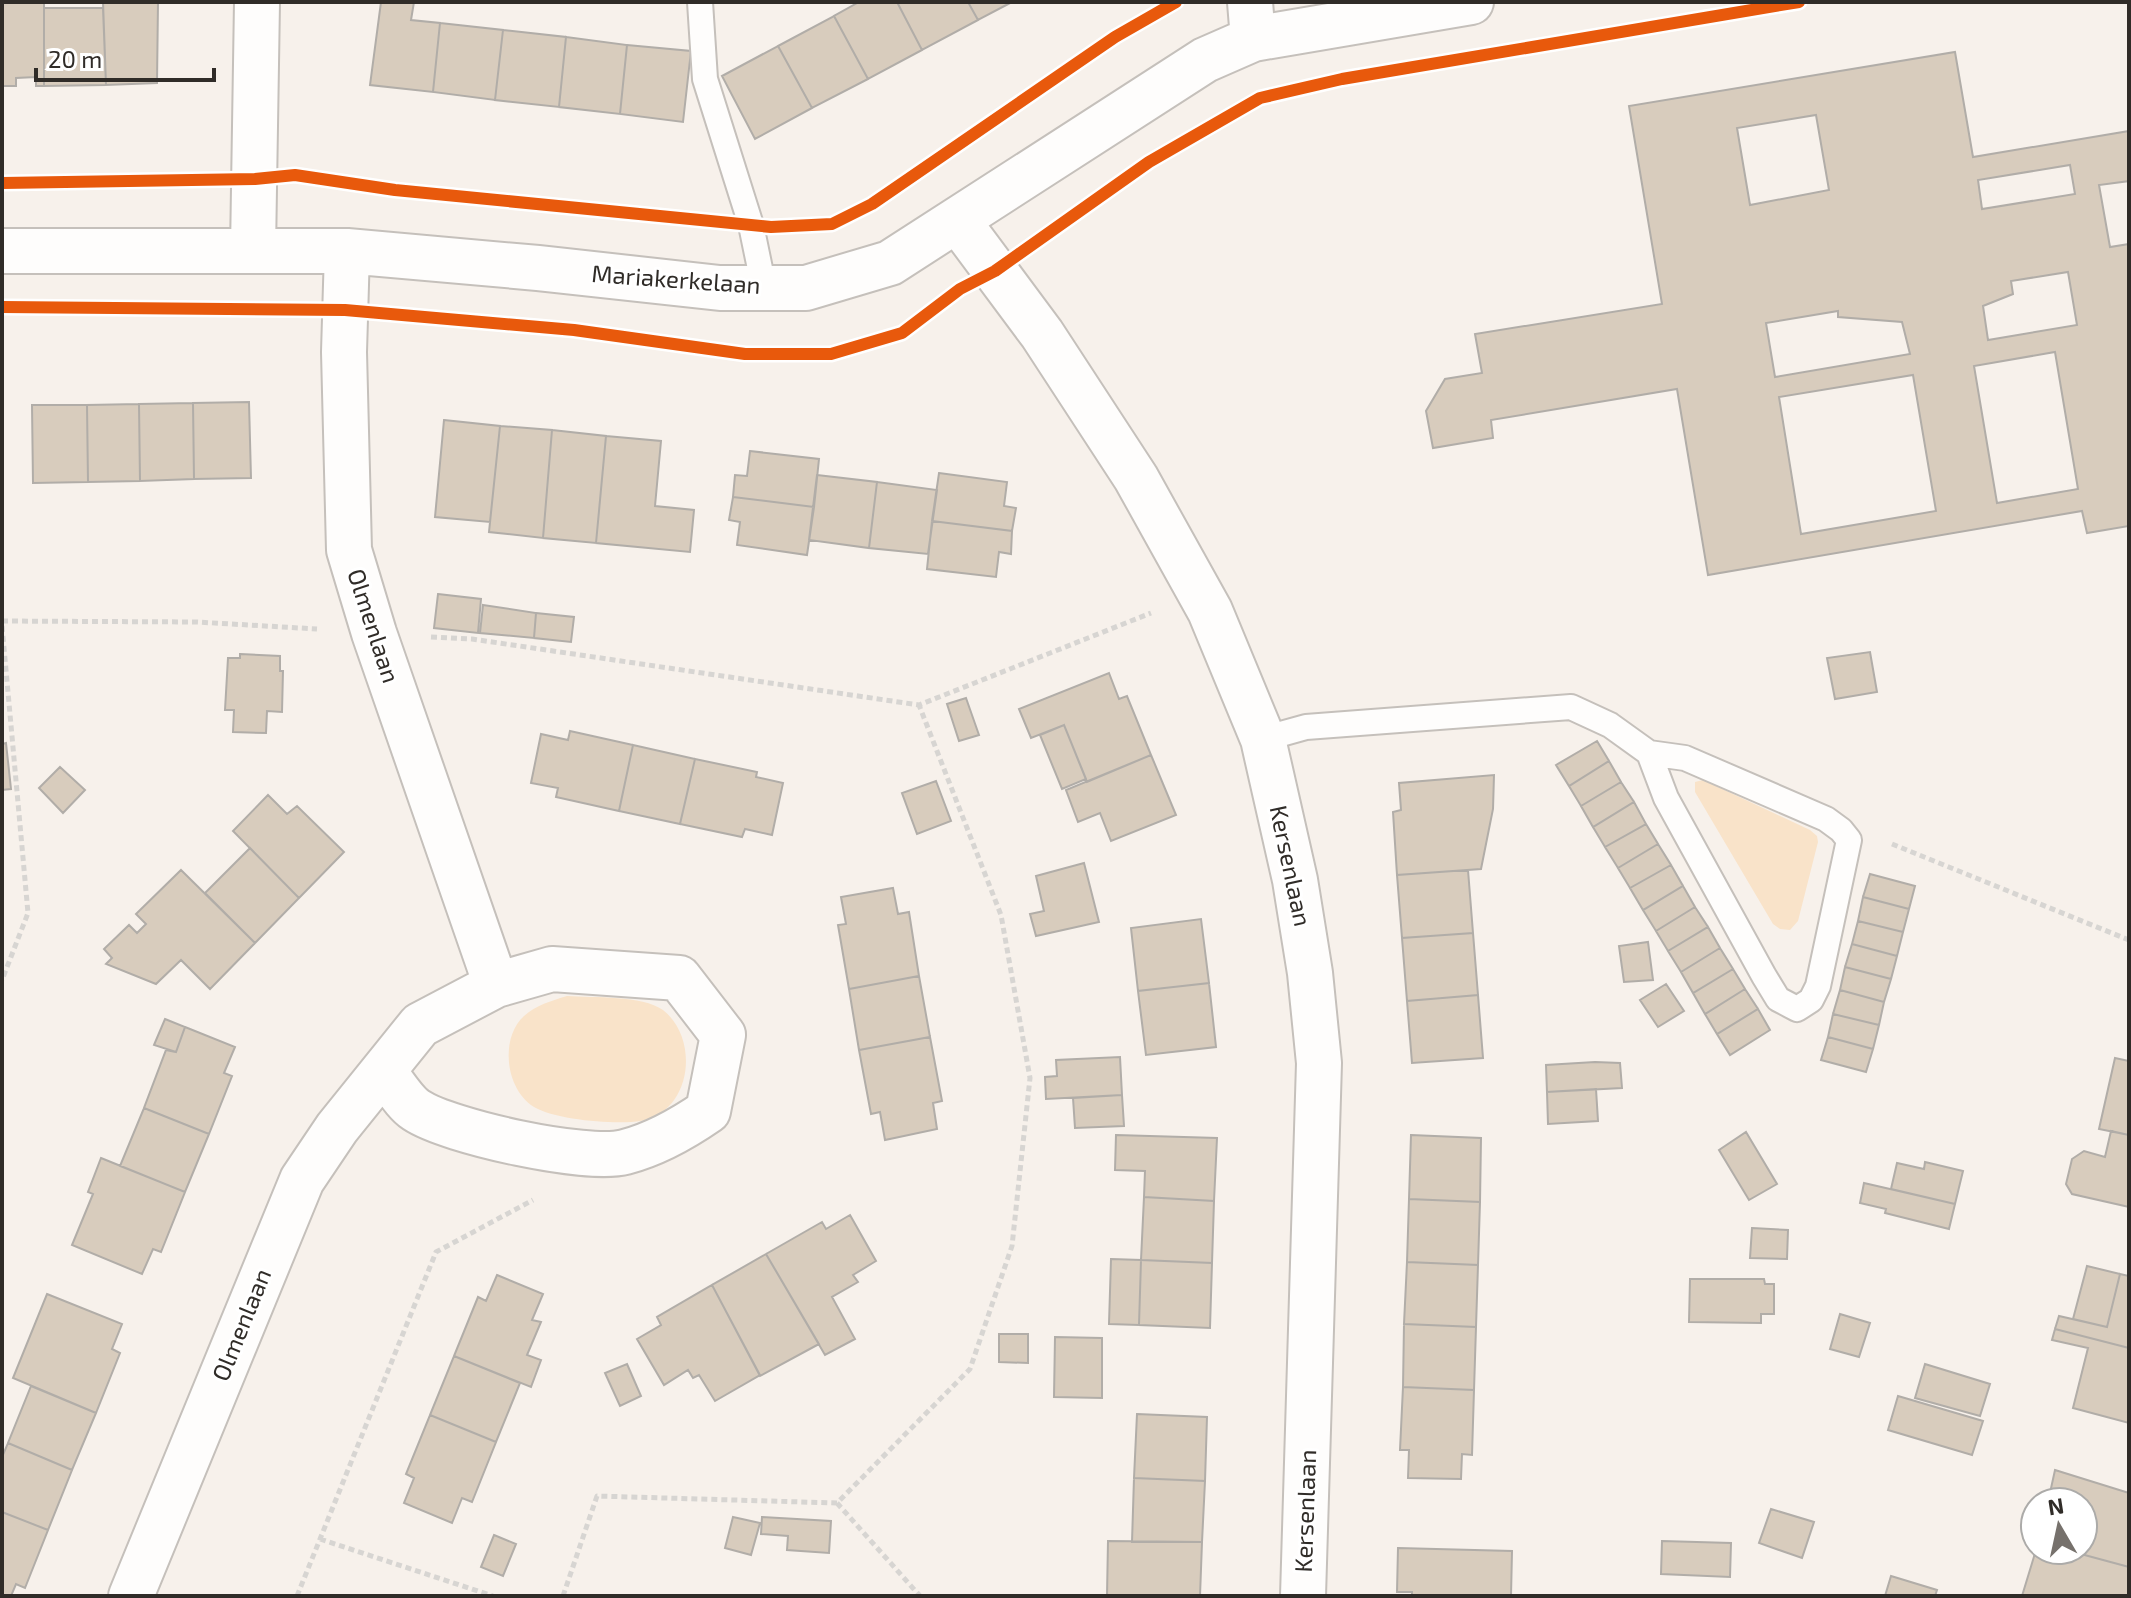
<svg xmlns="http://www.w3.org/2000/svg" width="2131" height="1598" viewBox="0 0 2131 1598" font-family="'Exo 2',sans-serif">
<rect width="100%" height="100%" fill="#f7f1eb"/>
<path fill="#f9e3c9" d="M 1703,780 L 1810,830 L 1817,836 L 1818,842 L 1798,921 L 1790,930 L 1780,929 L 1773,924 L 1695,792 L 1695,782 Z
M 567,996 C 593,998 642,995 663,1010 C 700,1039 692,1112 641,1121 C 616,1125 556,1120 534,1107 C 506,1090 499,1039 524,1016 C 536,1005 551,1001 567,996 Z"/>
<path fill="#d8ccbd" stroke="#b1ada8" stroke-width="2" fill-rule="evenodd" d="M 2,2 L 44,2 L 44,86 L 36,86 L 36,77 L 16,78 L 16,86 L 2,86 Z
M 103,2 L 158,2 L 157,83 L 106,85 Z
M 381,2 L 414,2 L 411,20 L 440,23 L 433,92 L 370,85 Z
M 859,2 L 897,2 L 922,50 L 868,79 L 834,16 Z
M 897,2 L 968,2 L 978,20 L 922,50 Z
M 968,2 L 1012,2 L 978,20 Z
M 44,8 L 103,8 L 106,85 L 44,86 Z
M 834,16 L 868,79 L 812,108 L 778,46 Z
M 440,23 L 503,30 L 495,100 L 433,92 Z
M 503,30 L 566,37 L 559,107 L 495,100 Z
M 566,37 L 627,45 L 620,114 L 559,107 Z
M 627,45 L 691,51 L 683,122 L 620,114 Z
M 778,46 L 812,108 L 755,139 L 722,76 Z
M 1955,52 L 1973,157 L 2129,131 L 2129,181 L 2099,185 L 2110,247 L 2129,244 L 2129,526 L 2087,533 L 2082,511 L 1708,575 L 1677,389 L 1491,420 L 1493,438 L 1433,448 L 1426,411 L 1445,379 L 1482,373 L 1475,334 L 1662,304 L 1629,106 ZM 1816,115 L 1829,190 L 1750,205 L 1737,128 ZM 2070,165 L 2075,194 L 1982,209 L 1978,180 ZM 2068,272 L 2077,325 L 1988,340 L 1983,306 L 2013,294 L 2011,281 ZM 1838,311 L 1838,317 L 1902,322 L 1910,354 L 1775,377 L 1766,323 ZM 2055,352 L 2078,489 L 1997,503 L 1974,366 ZM 1913,375 L 1936,511 L 1801,534 L 1779,397 Z
M 249,402 L 251,478 L 194,479 L 193,403 Z
M 193,403 L 194,479 L 140,481 L 139,404 Z
M 139,404 L 140,481 L 88,482 L 87,405 Z
M 32,405 L 87,405 L 88,482 L 33,483 Z
M 444,420 L 500,426 L 490,522 L 435,517 Z
M 500,426 L 552,430 L 543,538 L 489,532 Z
M 552,430 L 606,436 L 596,543 L 543,538 Z
M 606,436 L 661,441 L 655,506 L 694,510 L 690,552 L 596,543 Z
M 750,451 L 819,459 L 814,507 L 733,497 L 735,475 L 747,476 Z
M 939,473 L 1007,482 L 1004,506 L 1016,508 L 1012,531 L 932,521 Z
M 817,475 L 877,482 L 869,548 L 809,540 Z
M 877,482 L 937,490 L 928,554 L 869,548 Z
M 733,497 L 814,507 L 807,555 L 737,545 L 740,522 L 729,520 Z
M 932,521 L 1012,531 L 1011,554 L 999,552 L 996,577 L 927,569 Z
M 438,594 L 481,599 L 478,633 L 434,628 Z
M 483,605 L 536,613 L 534,638 L 480,633 Z
M 536,613 L 574,617 L 571,642 L 534,638 Z
M 1870,652 L 1877,692 L 1835,699 L 1827,658 Z
M 240,654 L 280,656 L 280,671 L 283,671 L 282,712 L 267,711 L 266,733 L 233,732 L 234,710 L 225,710 L 228,658 L 240,658 Z
M 1109,673 L 1119,699 L 1127,696 L 1151,755 L 1087,782 L 1064,725 L 1031,738 L 1019,709 Z
M 966,698 L 979,735 L 959,741 L 947,704 Z
M 1064,725 L 1086,779 L 1062,789 L 1040,735 Z
M 570,731 L 633,745 L 619,811 L 556,797 L 558,788 L 531,783 L 541,734 L 568,740 Z
M 1597,741 L 1609,761 L 1569,786 L 1556,765 Z
M 6,743 L 11,789 L 2,790 L 2,744 Z
M 633,745 L 695,759 L 680,824 L 619,811 Z
M 1151,755 L 1176,815 L 1111,841 L 1100,813 L 1078,822 L 1066,790 Z
M 695,759 L 757,772 L 756,777 L 783,783 L 772,835 L 745,829 L 742,837 L 680,824 Z
M 1609,761 L 1621,782 L 1581,806 L 1569,786 Z
M 60,767 L 85,790 L 63,813 L 39,788 Z
M 1494,775 L 1493,809 L 1481,869 L 1397,875 L 1393,812 L 1401,810 L 1399,783 Z
M 936,781 L 951,821 L 917,834 L 902,793 Z
M 1621,782 L 1634,802 L 1593,827 L 1581,806 Z
M 268,795 L 287,814 L 297,806 L 344,852 L 299,898 L 233,831 Z
M 1634,802 L 1646,824 L 1605,847 L 1593,827 Z
M 1646,824 L 1658,844 L 1618,868 L 1605,847 Z
M 1658,844 L 1671,865 L 1630,888 L 1618,868 Z
M 250,848 L 299,898 L 255,943 L 205,893 Z
M 1084,863 L 1099,922 L 1036,936 L 1030,914 L 1044,911 L 1036,876 Z
M 1671,865 L 1683,886 L 1643,910 L 1630,888 Z
M 181,870 L 255,943 L 210,989 L 181,960 L 156,984 L 106,964 L 112,958 L 104,949 L 129,925 L 137,933 L 146,924 L 136,914 Z
M 1468,870 L 1473,933 L 1402,938 L 1397,875 Z
M 1870,874 L 1915,886 L 1909,909 L 1863,897 Z
M 1683,886 L 1695,907 L 1656,931 L 1643,910 Z
M 893,888 L 898,914 L 909,912 L 919,976 L 849,989 L 838,925 L 846,924 L 841,897 Z
M 1863,897 L 1909,909 L 1903,932 L 1858,921 Z
M 1695,907 L 1708,927 L 1668,951 L 1656,931 Z
M 1201,919 L 1209,983 L 1138,991 L 1131,928 Z
M 1858,921 L 1903,932 L 1897,956 L 1852,944 Z
M 1708,927 L 1720,948 L 1681,972 L 1668,951 Z
M 1473,933 L 1478,995 L 1407,1001 L 1402,938 Z
M 1648,942 L 1653,980 L 1624,982 L 1619,946 Z
M 1852,944 L 1897,956 L 1891,979 L 1845,967 Z
M 1720,948 L 1733,969 L 1693,993 L 1681,972 Z
M 1845,967 L 1891,979 L 1884,1002 L 1840,990 Z
M 1733,969 L 1745,989 L 1705,1014 L 1693,993 Z
M 919,976 L 930,1037 L 859,1050 L 849,989 Z
M 1209,983 L 1216,1047 L 1146,1055 L 1138,991 Z
M 1666,984 L 1684,1011 L 1658,1027 L 1640,1000 Z
M 1745,989 L 1758,1009 L 1717,1034 L 1705,1014 Z
M 1840,990 L 1884,1002 L 1879,1025 L 1833,1014 Z
M 1478,995 L 1483,1058 L 1412,1063 L 1407,1001 Z
M 1758,1009 L 1770,1030 L 1730,1055 L 1717,1034 Z
M 1833,1014 L 1879,1025 L 1873,1049 L 1828,1037 Z
M 165,1019 L 185,1027 L 176,1052 L 154,1045 Z
M 185,1027 L 235,1047 L 224,1073 L 232,1076 L 209,1134 L 144,1108 L 166,1050 L 176,1052 Z
M 930,1037 L 942,1101 L 933,1103 L 937,1129 L 885,1140 L 880,1112 L 871,1114 L 859,1050 Z
M 1828,1037 L 1873,1049 L 1866,1072 L 1821,1060 Z
M 1120,1057 L 1122,1095 L 1046,1099 L 1045,1077 L 1057,1076 L 1056,1060 Z
M 2115,1058 L 2129,1061 L 2129,1135 L 2099,1129 Z
M 1595,1062 L 1620,1063 L 1622,1088 L 1547,1092 L 1546,1065 Z
M 1596,1089 L 1598,1121 L 1548,1124 L 1547,1092 Z
M 1122,1095 L 1124,1126 L 1075,1128 L 1073,1098 Z
M 144,1108 L 209,1134 L 185,1192 L 120,1166 Z
M 2111,1131 L 2129,1135 L 2129,1207 L 2072,1194 L 2066,1184 L 2072,1159 L 2084,1151 L 2105,1157 Z
M 1746,1132 L 1777,1184 L 1749,1200 L 1719,1150 Z
M 1116,1135 L 1217,1138 L 1214,1201 L 1144,1197 L 1145,1171 L 1115,1170 Z
M 1411,1135 L 1481,1138 L 1480,1202 L 1409,1199 Z
M 101,1158 L 185,1192 L 161,1252 L 153,1249 L 142,1274 L 72,1245 L 93,1194 L 88,1192 Z
M 1925,1162 L 1963,1171 L 1955,1204 L 1891,1189 L 1897,1163 L 1924,1169 Z
M 1864,1183 L 1955,1204 L 1949,1229 L 1885,1213 L 1886,1209 L 1860,1203 Z
M 1144,1197 L 1214,1201 L 1212,1263 L 1141,1260 Z
M 1409,1199 L 1480,1202 L 1478,1265 L 1407,1262 Z
M 850,1215 L 876,1261 L 853,1275 L 858,1282 L 832,1297 L 855,1339 L 825,1355 L 766,1254 L 822,1222 L 826,1229 Z
M 1752,1228 L 1788,1230 L 1787,1259 L 1750,1258 Z
M 766,1254 L 819,1344 L 760,1376 L 712,1285 Z
M 1111,1259 L 1141,1260 L 1139,1325 L 1109,1324 Z
M 1141,1260 L 1212,1263 L 1210,1328 L 1139,1325 Z
M 1407,1262 L 1478,1265 L 1476,1327 L 1404,1324 Z
M 2087,1266 L 2120,1274 L 2107,1327 L 2073,1319 Z
M 2120,1274 L 2129,1276 L 2129,1348 L 2055,1329 L 2059,1316 L 2107,1327 Z
M 497,1275 L 543,1294 L 532,1320 L 541,1322 L 527,1355 L 541,1360 L 531,1387 L 454,1356 L 478,1297 L 486,1301 Z
M 1690,1279 L 1764,1279 L 1765,1284 L 1774,1284 L 1774,1314 L 1761,1314 L 1761,1323 L 1689,1322 Z
M 712,1285 L 760,1375 L 715,1401 L 699,1375 L 693,1378 L 688,1370 L 664,1385 L 637,1339 L 661,1325 L 657,1317 Z
M 47,1294 L 122,1324 L 112,1349 L 120,1353 L 96,1413 L 13,1378 Z
M 1840,1314 L 1870,1323 L 1859,1357 L 1830,1349 Z
M 1404,1324 L 1476,1327 L 1474,1390 L 1403,1387 Z
M 2055,1329 L 2129,1348 L 2129,1423 L 2073,1408 L 2088,1348 L 2052,1340 Z
M 999,1334 L 1028,1334 L 1028,1363 L 999,1362 Z
M 1055,1337 L 1102,1338 L 1102,1398 L 1054,1397 Z
M 454,1356 L 520,1383 L 496,1442 L 430,1415 Z
M 627,1364 L 641,1396 L 620,1406 L 605,1373 Z
M 1925,1364 L 1990,1384 L 1980,1416 L 1915,1398 Z
M 31,1386 L 96,1413 L 72,1470 L 8,1443 Z
M 1403,1387 L 1474,1390 L 1472,1455 L 1462,1454 L 1461,1479 L 1408,1478 L 1409,1450 L 1400,1450 Z
M 1898,1396 L 1983,1421 L 1972,1455 L 1888,1430 Z
M 1137,1414 L 1207,1417 L 1205,1481 L 1134,1478 Z
M 430,1415 L 496,1442 L 472,1502 L 462,1498 L 452,1523 L 404,1503 L 414,1478 L 406,1474 Z
M 8,1443 L 72,1470 L 48,1530 L 2,1512 L 2,1457 Z
M 2055,1470 L 2129,1493 L 2129,1567 L 2066,1550 L 2083,1550 L 2083,1502 L 2048,1502 Z
M 1134,1478 L 1205,1481 L 1202,1542 L 1132,1542 Z
M 1771,1509 L 1814,1522 L 1802,1558 L 1759,1543 Z
M 2,1512 L 48,1530 L 25,1588 L 16,1584 L 11,1596 L 2,1596 Z
M 733,1517 L 760,1523 L 751,1555 L 725,1548 Z
M 762,1517 L 831,1521 L 829,1553 L 787,1550 L 788,1536 L 761,1534 Z
M 494,1535 L 516,1544 L 503,1576 L 481,1567 Z
M 1108,1541 L 1202,1542 L 1200,1596 L 1107,1596 Z
M 1662,1541 L 1731,1543 L 1730,1577 L 1661,1574 Z
M 1398,1548 L 1512,1551 L 1511,1596 L 1412,1596 L 1412,1592 L 1397,1592 Z
M 2036,1550 L 2066,1550 L 2129,1567 L 2129,1596 L 2022,1596 Z
M 1891,1576 L 1937,1590 L 1935,1596 L 1885,1596 Z"/>
<g fill="none" stroke-linecap="round" stroke-linejoin="round">
<defs>
<path id="service" d="M 700,2 L 705,79 L 751,225 L 764,288
M 1263,739 L 1306,727 L 1571,707 L 1610,725 L 1649,753 L 1685,758 L 1826,819 L 1841,830 L 1849,840 L 1818,986 L 1811,1000 L 1797,1009 L 1778,999 L 1764,976 L 1666,798 L 1649,753"/>
<path id="minor" d="M 1250,2 L 1253,39
M 958,221 L 1042,334 L 1136,478 L 1210,611 L 1263,739 L 1295,880 L 1310,973 L 1319,1063 L 1303,1596
M 253,250 L 257,2
M 2,251 L 347,251 L 538,268 L 720,288 L 806,288 L 890,263 L 1205,60 L 1253,39 L 1471,2
M 384,1072 C 394,1084 404,1102 416,1110 C 449,1132 587,1162 625,1152 C 656,1144 682,1129 708,1111 L 723,1035 L 679,978 L 552,969 L 496,985
M 131,1596 L 302,1180 L 337,1128 L 420,1025 L 496,985 L 374,633 L 349,550 L 344,352 L 347,251"/>
</defs>
<use href="#service" stroke="#c5c0bb" stroke-width="28"/>
<use href="#minor" stroke="#c5c0bb" stroke-width="48"/>
<path stroke="#d7d5d2" stroke-width="5" stroke-dasharray="6 4" stroke-linecap="butt" d="M 2,621 L 197,622 L 317,629
M 2,626 L 28,913 L 2,980
M 431,637 L 472,639 L 919,705 L 1151,613
M 1892,844 L 2129,940
M 837,1503 L 920,1596
M 320,1539 L 493,1596
M 297,1596 L 436,1252 L 533,1200
M 563,1596 L 597,1496 L 837,1503 L 970,1369 L 1012,1246 L 1030,1078 L 1001,915 L 919,705"/>
<use href="#service" stroke="#fefdfc" stroke-width="24"/>
<use href="#minor" stroke="#fefdfc" stroke-width="44"/>
<defs>
<path id="cycleway" d="M 2,183 L 255,179 L 295,175 L 395,190 L 771,227 L 832,224 L 872,204 L 1115,37 L 1176,2
M 2,307 L 345,310 L 574,330 L 745,354 L 831,354 L 902,333 L 960,289 L 995,271 L 1149,162 L 1260,98 L 1342,79 L 1799,2"/>
</defs>
<use href="#cycleway" stroke="#fff" stroke-width="17"/>
<use href="#cycleway" stroke="#e8590c" stroke-width="12"/>
</g>
<g text-anchor="middle" stroke-width="6" stroke-linejoin="round" paint-order="stroke">
<g font-size="24" fill="#302c28" stroke="#fff">
<text transform="translate(676 280) rotate(4)" y="8">Mariakerkelaan</text>
<text transform="translate(373 626) rotate(72)" y="8">Olmenlaan</text>
<text transform="translate(1290 866) rotate(78)" y="8">Kersenlaan</text>
<text transform="translate(242 1325) rotate(-68)" y="8">Olmenlaan</text>
<text transform="translate(1306 1511) rotate(-88)" y="8">Kersenlaan</text>
</g>
</g>
<rect width="2131" height="1598" fill="none" stroke="#302c28" stroke-width="8"/>
<g transform="translate(2059 1526) rotate(351)"><circle r="38" fill="#ffffff" stroke="#acaba9" stroke-width="2"/>
<path d="M0-6L14 30L0 20L-14 30Z" fill="#76716c"/>
<text y="-12" font-size="22" font-weight="bold" text-anchor="middle" fill="#302c28">N</text>
</g>
<path d="M36 68v12h178v-12" fill="none" stroke="#302c28" stroke-width="4"/>
<text x="48" y="68" font-size="24" fill="#302c28" stroke="#ffffff" stroke-width="6" paint-order="stroke">20 m</text>
</svg>
